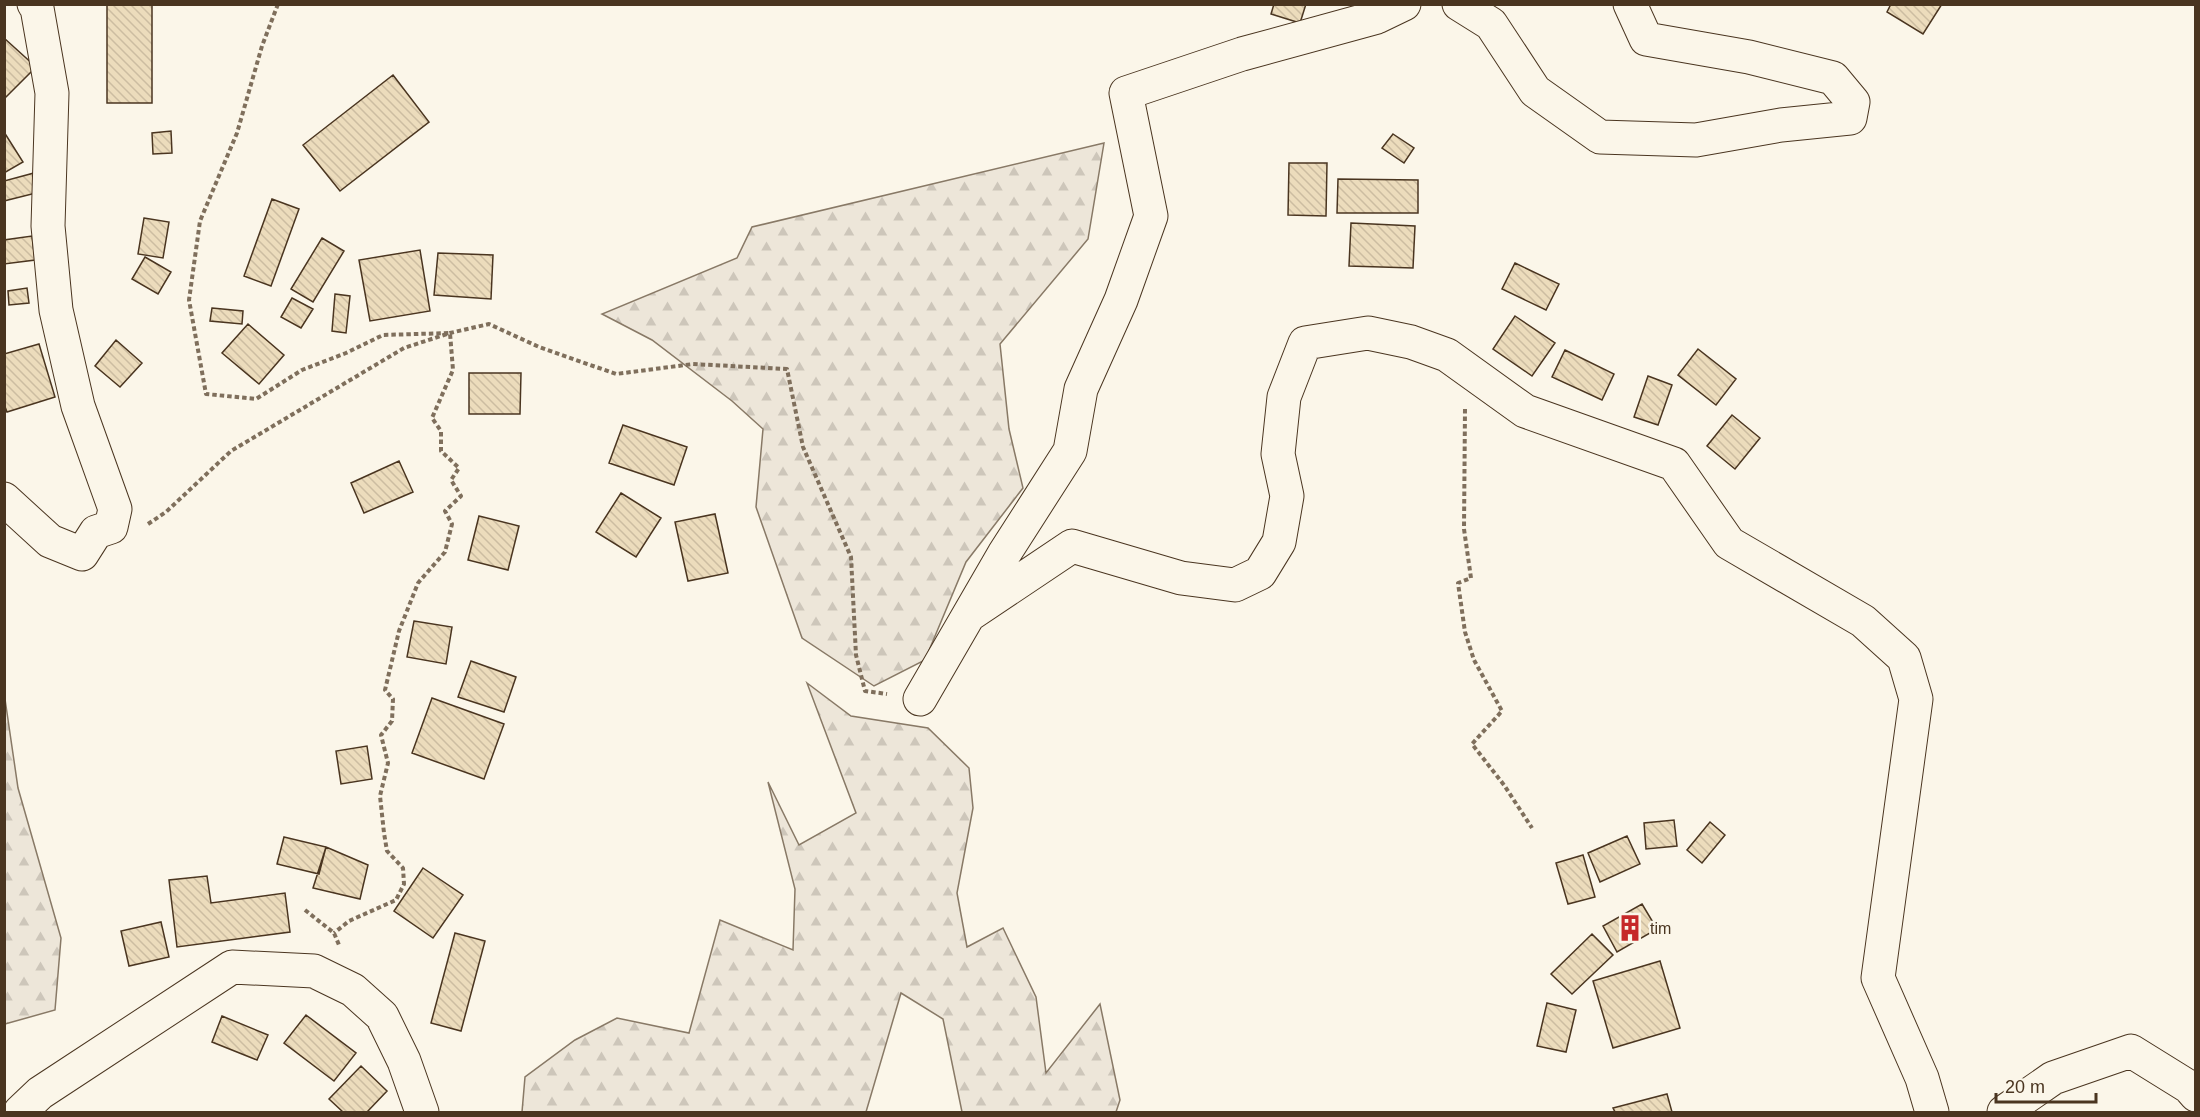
<svg xmlns="http://www.w3.org/2000/svg" width="2200" height="1117" viewBox="0 0 2200 1117" font-family="Helvetica,sans-serif">
<defs>
<pattern id="forest-firs" width="22" height="20" patternUnits="userSpaceOnUse" patternTransform="scale(1.5)"><rect width="22" height="20" fill="#ede6d9"/><path d="M5 1l3.5 6h-7zM16 11l3.5 6h-7z" fill="#cdc6ba"/></pattern>
<pattern id="building-back-hatch" width="6" height="6" patternUnits="userSpaceOnUse" patternTransform="scale(1.5)"><rect width="6" height="6" fill="#ecdcbc"/><path d="M-1 5l2 2M0 0l6 6M5-1l2 2" fill="none" stroke="#ccbda1"/></pattern>
</defs>
<rect width="100%" height="100%" fill="#fbf6e9"/>
<path fill="url(#forest-firs)" stroke="#887966" stroke-width="1.5" d="M 1104,143 L 1088,239 L 1000,344 L 1009,429 L 1023,488 L 966,562 L 925,660 L 874,686 L 802,638 L 756,507 L 763,429 L 732,401 L 652,340 L 602,314 L 737,258 L 752,227 Z
M 807,683 L 851,716 L 928,728 L 969,768 L 973,808 L 957,893 L 967,947 L 1003,928 L 1036,997 L 1046,1073 L 1100,1004 L 1120,1100 L 1116,1112 L 962,1112 L 943,1019 L 901,993 L 866,1112 L 522,1112 L 525,1077 L 575,1040 L 617,1018 L 689,1033 L 720,920 L 793,950 L 795,889 L 768,782 L 799,845 L 856,813 Z
M 5,699 L 18,788 L 61,938 L 55,1010 L 5,1024 Z"/>
<path fill="url(#building-back-hatch)" stroke="#4a3520" stroke-width="1.5" d="M 107,4 L 152,4 L 152,103 L 107,103 Z
M 1274,4 L 1306,4 L 1300,23 L 1271,14 Z
M 1891,4 L 1942,4 L 1923,34 L 1887,12 Z
M 4,38 L 36,67 L 4,99 Z
M 393,75 L 429,122 L 340,191 L 303,145 Z
M 171,131 L 172,153 L 153,154 L 152,133 Z
M 4,132 L 23,162 L 4,173 Z
M 1393,134 L 1414,148 L 1404,163 L 1382,148 Z
M 1289,163 L 1327,163 L 1326,216 L 1288,215 Z
M 34,173 L 40,192 L 4,201 L 4,181 Z
M 1338,179 L 1418,180 L 1418,213 L 1337,213 Z
M 272,199 L 299,209 L 271,286 L 244,276 Z
M 144,218 L 169,222 L 163,258 L 138,254 Z
M 1351,223 L 1415,226 L 1413,268 L 1349,266 Z
M 32,236 L 35,260 L 4,264 L 4,240 Z
M 322,238 L 344,251 L 313,302 L 291,289 Z
M 420,250 L 430,311 L 370,321 L 359,260 Z
M 438,253 L 493,255 L 491,299 L 434,295 Z
M 145,257 L 171,272 L 158,294 L 132,279 Z
M 1515,263 L 1559,284 L 1546,310 L 1502,289 Z
M 27,288 L 29,303 L 9,305 L 8,291 Z
M 335,294 L 350,296 L 346,333 L 332,331 Z
M 292,298 L 313,309 L 301,328 L 281,317 Z
M 212,308 L 243,311 L 242,324 L 210,321 Z
M 1515,316 L 1555,343 L 1532,376 L 1493,349 Z
M 248,324 L 284,355 L 259,384 L 222,353 Z
M 116,340 L 142,363 L 120,387 L 95,366 Z
M 39,344 L 55,397 L 7,412 L 4,404 L 4,354 Z
M 1698,349 L 1736,379 L 1716,405 L 1678,375 Z
M 1565,350 L 1614,374 L 1602,400 L 1552,377 Z
M 469,373 L 521,373 L 520,414 L 469,414 Z
M 1648,376 L 1672,385 L 1658,425 L 1634,417 Z
M 1732,415 L 1760,438 L 1735,469 L 1707,446 Z
M 623,425 L 687,447 L 674,485 L 609,463 Z
M 399,461 L 413,492 L 364,513 L 351,483 Z
M 621,493 L 661,518 L 636,557 L 596,532 Z
M 715,514 L 728,573 L 688,581 L 675,522 Z
M 479,516 L 519,526 L 508,570 L 468,560 Z
M 414,621 L 452,627 L 446,664 L 407,657 Z
M 471,661 L 516,677 L 504,712 L 458,697 Z
M 432,698 L 504,724 L 484,779 L 412,753 Z
M 367,746 L 372,779 L 341,784 L 336,751 Z
M 1674,820 L 1677,846 L 1646,849 L 1644,823 Z
M 1710,822 L 1725,835 L 1702,863 L 1687,850 Z
M 1627,836 L 1640,864 L 1600,882 L 1588,853 Z
M 284,837 L 326,847 L 319,874 L 277,864 Z
M 326,847 L 368,865 L 360,899 L 313,888 Z
M 1583,855 L 1595,897 L 1568,904 L 1556,863 Z
M 423,868 L 463,895 L 433,938 L 394,911 Z
M 207,876 L 211,903 L 285,893 L 290,932 L 177,947 L 169,880 Z
M 1642,904 L 1657,929 L 1617,952 L 1603,926 Z
M 161,922 L 169,957 L 129,966 L 121,931 Z
M 455,933 L 485,941 L 461,1031 L 431,1023 Z
M 1592,934 L 1613,955 L 1572,994 L 1551,974 Z
M 1660,961 L 1680,1028 L 1613,1048 L 1593,981 Z
M 1547,1003 L 1576,1010 L 1566,1052 L 1537,1046 Z
M 306,1015 L 356,1053 L 334,1081 L 284,1043 Z
M 222,1016 L 268,1035 L 257,1060 L 212,1042 Z
M 361,1066 L 387,1091 L 367,1112 L 343,1112 L 329,1099 Z
M 1667,1094 L 1672,1112 L 1615,1112 L 1613,1108 Z"/>
<g fill="none" stroke-linecap="round" stroke-linejoin="round">
<defs>
<path id="minor" d="M 1459,4 L 1491,24 L 1535,91 L 1600,137 L 1696,140 L 1781,125 L 1850,118 L 1853,102 L 1833,78 L 1749,57 L 1646,39 L 1630,4
M 4,499 L 50,541 L 82,554 L 96,532 L 111,527 L 115,509 L 78,406 L 56,310 L 48,226 L 52,93 L 37,8 L 34,4
M 972,613 L 1072,546 L 1181,578 L 1235,585 L 1260,573 L 1279,542 L 1287,496 L 1278,454 L 1284,397 L 1305,343 L 1368,333 L 1411,342 L 1447,355 L 1525,411 L 1674,464 L 1729,543 L 1863,621 L 1904,658 L 1916,699 L 1878,978 L 1922,1078 L 1932,1112
M 920,699 L 1004,554 L 1070,451 L 1081,389 L 1121,300 L 1151,216 L 1126,93 L 1242,54 L 1377,17 L 1404,4
M 20,1112 L 40,1093 L 232,967 L 314,971 L 353,990 L 382,1016 L 404,1061 L 422,1112
M 2004,1112 L 2053,1078 L 2131,1051 L 2189,1087 L 2196,1095"/>
</defs>
<use href="#minor" stroke="#4a3520" stroke-width="35"/>
<path stroke="#7f6f5c" stroke-width="4" stroke-dasharray="4.5 3" stroke-linecap="butt" d="M 278,4 L 262,46 L 237,133 L 200,221 L 189,300 L 206,394 L 256,399 L 302,370 L 346,353 L 383,335 L 450,333 L 453,370 L 432,418 L 441,431 L 441,451 L 459,468 L 451,480 L 461,496 L 445,511 L 452,524 L 445,552 L 418,583 L 399,631 L 385,690 L 393,699 L 392,721 L 381,735 L 388,763 L 380,796 L 384,833 L 387,851 L 403,868 L 404,884 L 396,900 L 349,921 L 334,933
M 1465,409 L 1464,529 L 1471,578 L 1458,583 L 1465,632 L 1474,660 L 1502,711 L 1472,744 L 1504,785 L 1532,828
M 148,524 L 166,512 L 231,451 L 404,348 L 450,333 L 489,324 L 539,347 L 616,374 L 693,364 L 787,369 L 803,447 L 851,557 L 856,655 L 865,691 L 887,694
M 305,910 L 334,933 L 339,945"/>
<use href="#minor" stroke="#fbf6e9" stroke-width="33"/>
</g>
<defs>
<symbol id="building-bare" viewBox="-9 -9 18 18"><path d="M-4-6H4V6H1V3H-1V6H-4ZM-2.5-4.3h1.7v1.8h-1.7ZM.8-4.3h1.7v1.8H.8ZM-2.5-1h1.7V.8h-1.7ZM.8-1h1.7V.8H.8Z" fill="#c62828" stroke="#fbf6e9" stroke-width="2.5" paint-order="stroke"/></symbol>
</defs>
<g fill-rule="evenodd">
<use href="#building-bare" x="1611" y="909" width="38" height="38"/>
</g>
<g text-anchor="middle" stroke-width="4.5" stroke-linejoin="round" paint-order="stroke">
<g font-size="16" fill="#4a3520" stroke="#fbf6e9" text-anchor="start">
<text x="1650" y="934">tim</text>
</g>
</g>
<rect width="2200" height="1117" fill="none" stroke="#4a3520" stroke-width="12"/>
<path d="M1996 1093v9h100v-9" fill="none" stroke="#4a3520" stroke-width="3"/>
<text x="2005" y="1093" font-size="18" fill="#4a3520" stroke="#fbf6e9" stroke-width="4.5" paint-order="stroke">20 m</text>
</svg>
